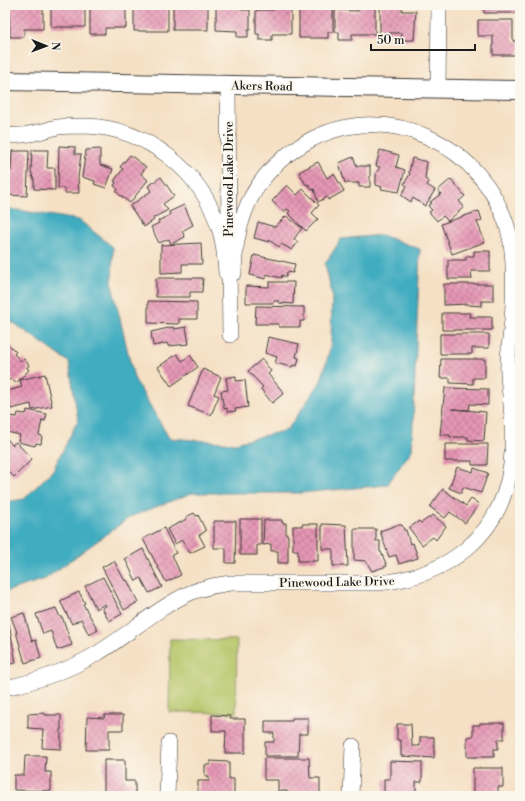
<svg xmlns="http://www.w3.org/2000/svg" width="525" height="801" viewBox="0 0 525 801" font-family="'Libre Bodoni',serif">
<defs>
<pattern id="building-cross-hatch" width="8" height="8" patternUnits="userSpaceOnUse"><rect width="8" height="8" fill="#e696b5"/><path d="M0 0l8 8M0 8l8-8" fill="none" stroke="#ba7a92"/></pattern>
</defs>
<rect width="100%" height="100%" fill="#fbf7ec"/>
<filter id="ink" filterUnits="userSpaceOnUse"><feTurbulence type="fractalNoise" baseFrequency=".025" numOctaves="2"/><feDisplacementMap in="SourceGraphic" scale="8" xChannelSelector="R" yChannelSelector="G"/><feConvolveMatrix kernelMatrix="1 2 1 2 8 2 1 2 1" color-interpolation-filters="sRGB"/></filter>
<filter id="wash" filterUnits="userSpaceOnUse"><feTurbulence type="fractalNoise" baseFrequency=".012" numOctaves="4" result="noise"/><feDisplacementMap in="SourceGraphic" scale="16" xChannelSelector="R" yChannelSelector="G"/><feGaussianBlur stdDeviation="0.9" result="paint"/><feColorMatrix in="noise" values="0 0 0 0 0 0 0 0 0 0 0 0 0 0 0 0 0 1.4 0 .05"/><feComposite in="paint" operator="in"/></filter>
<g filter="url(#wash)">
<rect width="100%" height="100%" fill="#f5e0c4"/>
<path fill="#b6c669" stroke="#697142" d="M 170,639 L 237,640 L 236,713 L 169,712 Z"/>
<path fill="#41acc0" stroke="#2e646e" d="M 5,208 L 79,220 L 113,247 L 112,285 L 134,378 L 169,438 L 235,443 L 287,430 L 321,381 L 331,345 L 332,294 L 325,264 L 341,239 L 381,235 L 420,249 L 412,450 L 387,485 L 301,493 L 192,493 L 130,517 L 45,579 L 5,592 L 5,502 L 24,499 L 53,470 L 78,420 L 69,362 L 14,323 L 5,322 Z"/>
<g id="blocks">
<path fill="url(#building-cross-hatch)" d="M 9,5 L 43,5 L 43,29 L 24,29 L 24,37 L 10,37 Z
M 51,5 L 85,5 L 85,27 L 51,27 Z
M 90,5 L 126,5 L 126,28 L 105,28 L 105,34 L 90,34 Z
M 134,5 L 168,5 L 168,31 L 134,31 Z
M 208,5 L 208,30 L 173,30 L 173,6 Z
M 216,5 L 233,5 L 233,7 L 241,8 L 241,10 L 250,10 L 250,30 L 248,30 L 248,37 L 237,37 L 237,31 L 216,30 Z
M 274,5 L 291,5 L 291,34 L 272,34 L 272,40 L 259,40 L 259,34 L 256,34 L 256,10 L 274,10 Z
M 299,5 L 319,5 L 319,8 L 333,8 L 333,32 L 328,32 L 328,38 L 299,38 Z
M 358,5 L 375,5 L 375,34 L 352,34 L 352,40 L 339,40 L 339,32 L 335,32 L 335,10 L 358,11 Z
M 380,5 L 402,5 L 402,11 L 416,11 L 414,40 L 401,40 L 402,33 L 380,33 Z
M 484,5 L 519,5 L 519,13 L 484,13 Z
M 478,20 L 513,20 L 513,41 L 520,42 L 519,55 L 493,55 L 493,36 L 478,36 Z
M 59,146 L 75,147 L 75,154 L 81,154 L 78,178 L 79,193 L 65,193 L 65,189 L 58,188 Z
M 100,149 L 100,165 L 113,169 L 106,188 L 94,184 L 95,181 L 82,177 L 86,150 Z
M 32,150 L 48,150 L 47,168 L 55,168 L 55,190 L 34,189 L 34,178 L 33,178 L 31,171 Z
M 380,150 L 399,155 L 396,167 L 405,170 L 399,192 L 381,189 L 382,187 L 376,185 L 376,173 L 380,167 L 376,166 Z
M 12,151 L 29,151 L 27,196 L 7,195 L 8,171 L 11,171 Z
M 130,155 L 146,167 L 141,174 L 148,180 L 130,203 L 116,192 L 118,189 L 114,186 L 116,182 L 114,181 L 123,169 L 120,167 Z
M 353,157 L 357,166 L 370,166 L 370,187 L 359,187 L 359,183 L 345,183 L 339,163 Z
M 412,158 L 427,162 L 425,179 L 429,182 L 427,185 L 435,190 L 425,206 L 413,198 L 411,202 L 401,195 L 407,186 L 404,184 L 410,174 L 409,173 Z
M 318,162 L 327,178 L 334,174 L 344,191 L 328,200 L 327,197 L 318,202 L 314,189 L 312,190 L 308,184 L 306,185 L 299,172 Z
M 161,177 L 174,196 L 163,204 L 168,210 L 153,218 L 154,220 L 144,227 L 130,206 L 151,191 L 148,186 Z
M 451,179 L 465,196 L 459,201 L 464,207 L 448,221 L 443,216 L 437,221 L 429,212 L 432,210 L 428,206 L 432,203 L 430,202 L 441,194 L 438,190 Z
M 287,185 L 297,195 L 303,189 L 319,205 L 312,213 L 318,219 L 306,231 L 288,213 L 290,211 L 287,209 L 284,212 L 272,201 Z
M 184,205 L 193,225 L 182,231 L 185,237 L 171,244 L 169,239 L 159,243 L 151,227 L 159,223 L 158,221 L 170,215 L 169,212 Z
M 479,211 L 482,220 L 477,222 L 485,242 L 452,254 L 441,224 Z
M 286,216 L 302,228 L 294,239 L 298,242 L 292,250 L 281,244 L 279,247 L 269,240 L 269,242 L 254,238 L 258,222 L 275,227 Z
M 201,243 L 202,264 L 182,264 L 182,272 L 161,273 L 161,245 Z
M 474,251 L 490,251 L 490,271 L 471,271 L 472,279 L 448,279 L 448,260 L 466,260 L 466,256 L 474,256 Z
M 254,255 L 295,264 L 293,273 L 287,272 L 286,277 L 282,275 L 281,278 L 266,274 L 266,279 L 250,275 Z
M 156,278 L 203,278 L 202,292 L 190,292 L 190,297 L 156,297 Z
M 269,282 L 294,282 L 293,304 L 279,303 L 279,301 L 274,301 L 273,303 L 246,303 L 246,286 L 269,287 Z
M 444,284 L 493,284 L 493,301 L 482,301 L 482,306 L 468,305 L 468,304 L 444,305 Z
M 148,301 L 197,302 L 197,319 L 179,319 L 179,324 L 148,323 Z
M 256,306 L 304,307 L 304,321 L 300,321 L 300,327 L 279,327 L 279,324 L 255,324 Z
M 442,313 L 470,313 L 469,317 L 492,317 L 492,330 L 442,330 Z
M 173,327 L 174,329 L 186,327 L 189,344 L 168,346 L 167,343 L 153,346 L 151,332 Z
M 440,334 L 489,334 L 489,348 L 472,348 L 472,354 L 440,354 Z
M 268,337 L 299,344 L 296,357 L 299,358 L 297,366 L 293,365 L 292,367 L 275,363 L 277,357 L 265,353 Z
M 7,343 L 16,352 L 14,354 L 21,361 L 24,359 L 29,365 L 27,368 L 29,370 L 16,383 L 11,379 L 5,383 L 5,346 Z
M 177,354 L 182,361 L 190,355 L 198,367 L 171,386 L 158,367 Z
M 262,359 L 271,371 L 268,374 L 284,393 L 272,403 L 261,389 L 263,387 L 248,371 Z
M 441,359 L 485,359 L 485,378 L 473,378 L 473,384 L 450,383 L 450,378 L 440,378 Z
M 203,369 L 221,377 L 214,394 L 219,396 L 211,415 L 188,406 Z
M 45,374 L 52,406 L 32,410 L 31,404 L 11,409 L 7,391 L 22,387 L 20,380 Z
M 236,376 L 236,381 L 245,380 L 248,407 L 235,409 L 236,411 L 227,412 L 227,408 L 224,409 L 221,391 L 228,390 L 226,378 Z
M 445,388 L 488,389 L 488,405 L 470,404 L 469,410 L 452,409 L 486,412 L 484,441 L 468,440 L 468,437 L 450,437 L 450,435 L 440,435 Z
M 27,410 L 47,414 L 45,421 L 42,420 L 39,435 L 42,436 L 41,444 L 36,443 L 35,446 L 22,443 L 18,441 L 20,435 L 7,432 L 10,416 L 17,417 L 18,413 L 26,414 Z
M 5,436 L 12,445 L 16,442 L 32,459 L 14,477 L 8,471 L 5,473 Z
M 445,444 L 488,444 L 487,465 L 472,465 L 472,461 L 445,461 Z
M 457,467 L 473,472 L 474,468 L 488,473 L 481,493 L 463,487 L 461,493 L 449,488 Z
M 443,489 L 466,506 L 471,499 L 479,504 L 465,523 L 450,512 L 445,518 L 430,507 Z
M 194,513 L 196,516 L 198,515 L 206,531 L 199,535 L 205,546 L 190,553 L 182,540 L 175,544 L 167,529 L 187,519 L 186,517 Z
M 433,515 L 446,526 L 436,540 L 433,537 L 422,545 L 409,528 L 419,521 L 421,523 Z
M 240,519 L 261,519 L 261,545 L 257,545 L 257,555 L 240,555 Z
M 264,520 L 282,520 L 282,523 L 286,523 L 286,535 L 288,535 L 288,563 L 278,563 L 278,551 L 271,551 L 271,544 L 263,545 Z
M 214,521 L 236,521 L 235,563 L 226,563 L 226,548 L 214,548 Z
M 302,524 L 318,524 L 318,561 L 298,561 L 298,550 L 293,550 L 293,526 L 302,526 Z
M 322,524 L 346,525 L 348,566 L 333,566 L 333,549 L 322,549 Z
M 397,525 L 402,525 L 404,530 L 406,530 L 410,544 L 413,543 L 418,558 L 399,564 L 396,555 L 389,557 L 380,531 Z
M 164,528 L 176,553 L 172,555 L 181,575 L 166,582 L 143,539 Z
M 354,529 L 376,529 L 376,541 L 380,541 L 380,552 L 381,552 L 387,566 L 372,571 L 366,561 L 354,560 Z
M 143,549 L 162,587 L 149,593 L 141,578 L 136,581 L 125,559 Z
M 114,561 L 125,581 L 127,580 L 138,602 L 124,610 L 102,567 Z
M 103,577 L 122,614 L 109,621 L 102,608 L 106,606 L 105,604 L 96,609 L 85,586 Z
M 79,592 L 85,603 L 83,604 L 98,630 L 89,635 L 81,619 L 72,624 L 60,601 Z
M 56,608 L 60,617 L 62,617 L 64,622 L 72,645 L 57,650 L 51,631 L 43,634 L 36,614 Z
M 24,613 L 32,641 L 36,640 L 41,658 L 25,663 L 16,632 L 17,632 L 11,617 Z
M 9,623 L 16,663 L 5,665 L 5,624 Z
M 45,713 L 45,715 L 61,715 L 61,749 L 42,748 L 43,729 L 28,728 L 28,714 Z
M 105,715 L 123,715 L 123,730 L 109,730 L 109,750 L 86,750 L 87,717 L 104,718 Z
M 212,715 L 230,716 L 230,719 L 245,719 L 245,753 L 225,753 L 226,731 L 212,731 Z
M 292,718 L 308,718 L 308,734 L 299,734 L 298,756 L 265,756 L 265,742 L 274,742 L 274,733 L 265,733 L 265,721 L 292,721 Z
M 480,723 L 504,723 L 504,739 L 498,739 L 498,749 L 494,749 L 494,757 L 467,757 L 467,737 L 473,736 L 473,725 L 480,725 Z
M 397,724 L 411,724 L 412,746 L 420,746 L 420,737 L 434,737 L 434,758 L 401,756 L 401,740 L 397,740 Z
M 25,756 L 46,756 L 45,772 L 51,772 L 51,791 L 14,790 L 14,775 L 24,775 Z
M 264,758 L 309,758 L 310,778 L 320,778 L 320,796 L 293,795 L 293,793 L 287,793 L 287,791 L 278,791 L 278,780 L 264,780 Z
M 104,760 L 125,760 L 125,781 L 135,781 L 135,796 L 104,796 Z
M 210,761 L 229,762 L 229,779 L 234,779 L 234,796 L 198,796 L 198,781 L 209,781 L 209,776 L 205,776 L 205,765 L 210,765 Z
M 390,761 L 422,762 L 422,782 L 416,782 L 416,794 L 384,794 L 384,779 L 390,779 Z
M 473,768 L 503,768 L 503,787 L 498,787 L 498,796 L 473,796 Z"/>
</g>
</g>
<g filter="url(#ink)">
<use href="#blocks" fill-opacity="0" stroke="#3d3935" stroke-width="1"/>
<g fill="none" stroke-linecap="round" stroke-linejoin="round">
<defs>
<path id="minor" d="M 228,85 L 229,242
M 438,89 L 439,5
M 5,135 C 16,136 28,135 38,132 C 45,131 52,128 58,127 C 67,126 77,126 86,126 C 146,128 201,170 219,228 C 224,242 225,257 226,273 L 234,273 C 235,216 255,172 305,143 C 386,96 486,145 509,233 C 515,256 514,305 511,330 C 510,341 508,352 508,363 C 507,377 510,391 511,405 C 513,424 513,446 511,464 C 502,536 447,577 378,583 L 231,583 C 217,585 203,587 190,593 C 157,608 129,634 98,653 C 70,670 38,681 5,688
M 229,264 L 230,335
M 167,796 L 169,743
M 351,796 L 353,746"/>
<path id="tertiary" d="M 5,81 L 520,90"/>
</defs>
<use href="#minor" stroke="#3d3935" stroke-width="16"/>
<use href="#tertiary" stroke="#3d3935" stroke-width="20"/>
<use href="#minor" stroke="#fff" stroke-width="15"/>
<use href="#tertiary" stroke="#fff" stroke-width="18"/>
</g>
</g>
<g text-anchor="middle" stroke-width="4" stroke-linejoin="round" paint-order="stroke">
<g font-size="12" fill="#1c1c1c" stroke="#fbf7ec">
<text transform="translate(262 86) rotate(1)" y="4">Akers Road</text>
<text transform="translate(229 179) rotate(-90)" y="4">Pinewood Lake Drive</text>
<text transform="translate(337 582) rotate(-1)" y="4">Pinewood Lake Drive</text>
</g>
</g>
<rect width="525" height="801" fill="none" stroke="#fbf7ec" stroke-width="20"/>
<g transform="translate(46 46) rotate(91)" stroke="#fbf7ec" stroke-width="3" paint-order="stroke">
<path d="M0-3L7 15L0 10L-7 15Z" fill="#1c1c1c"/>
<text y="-6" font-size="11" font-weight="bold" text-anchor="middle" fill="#1c1c1c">N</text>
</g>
<path d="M371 44v6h104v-6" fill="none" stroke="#1c1c1c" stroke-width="2"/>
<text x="377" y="44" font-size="12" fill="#1c1c1c" stroke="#fbf7ec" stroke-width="3" paint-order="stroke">50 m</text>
</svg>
